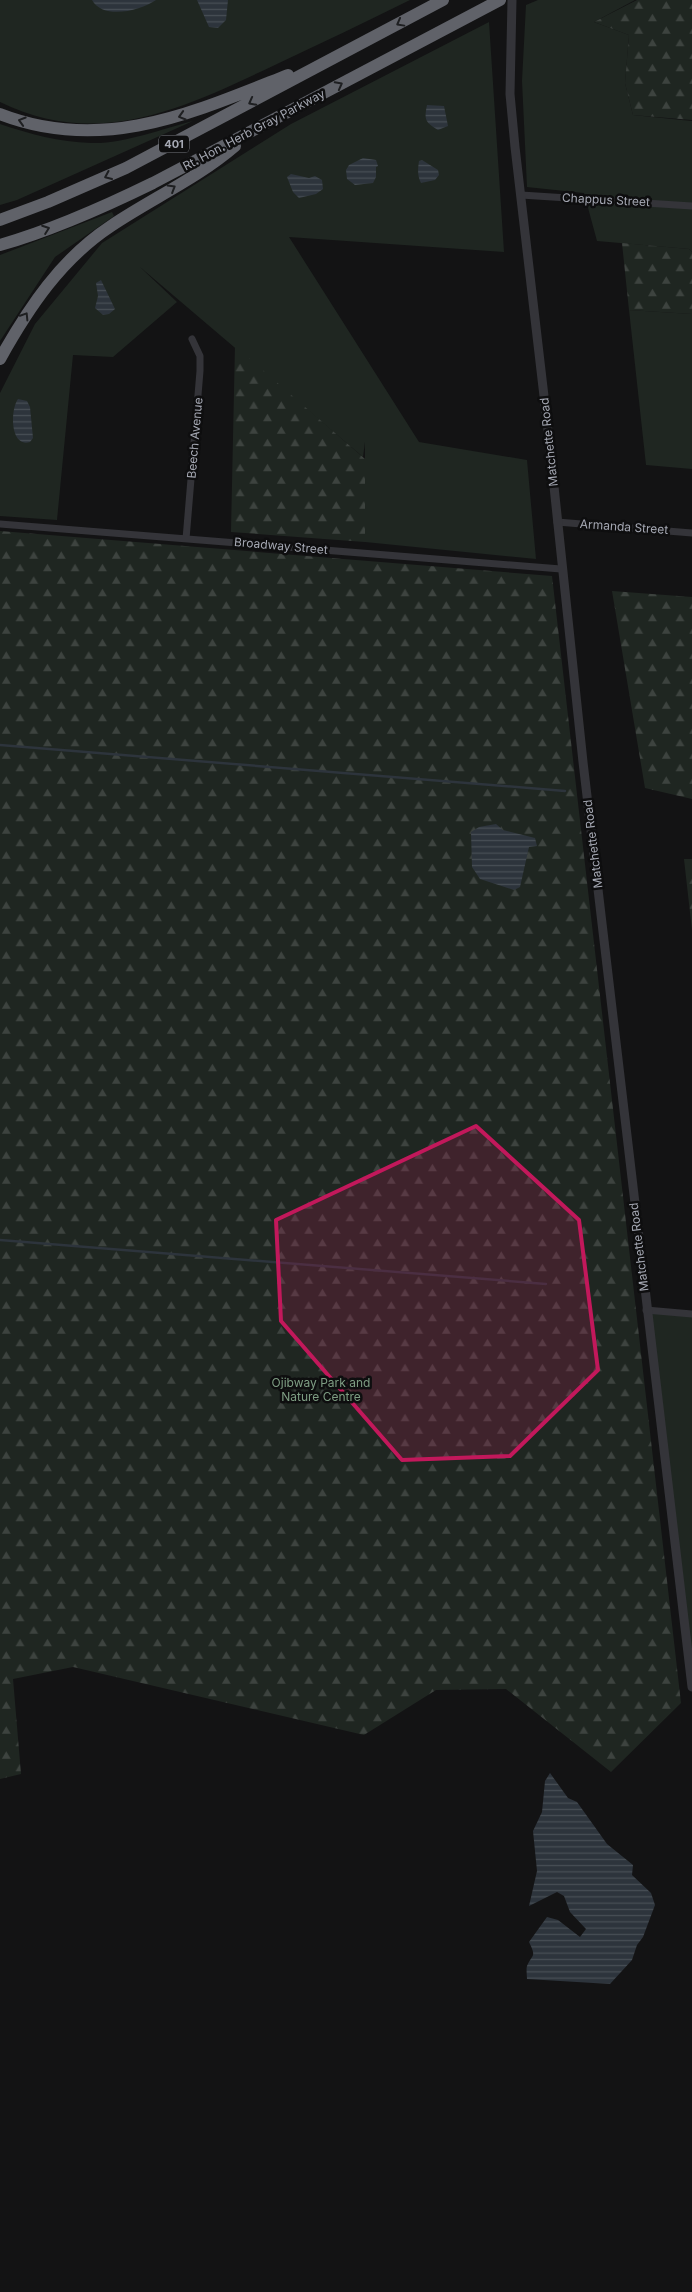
<svg xmlns="http://www.w3.org/2000/svg" width="692" height="2292" viewBox="0 0 692 2292" font-family="Inter,sans-serif">
<defs>
<pattern id="forest-firs" width="22" height="20" patternUnits="userSpaceOnUse" patternTransform="scale(1.25)"><rect width="22" height="20" fill="#1f2621"/><path d="M5 1l3.5 6h-7zM16 11l3.5 6h-7z" fill="#3d433f"/></pattern>
<pattern id="water-rules" width="6" height="5" patternUnits="userSpaceOnUse" patternTransform="scale(1.25)"><rect width="6" height="5" fill="#2d343c"/><path d="M0 2.5h6" fill="none" stroke="#484f56"/></pattern>
</defs>
<rect width="100%" height="100%" fill="#131314"/>
<path fill="#1f2621" d="M 0,0 L 410,0 C 366,22 321,43 277,64 C 186,107 99,151 0,102 Z
M 538,0 L 635,0 L 594,22 L 629,35 L 625,83 L 633,115 L 692,121 L 692,252 L 689,249 L 597,241 L 584,193 L 527,187 L 522,81 L 526,5 Z
M 489,22 L 504,252 L 289,237 L 419,442 L 527,460 L 536,559 L 365,542 L 365,442 L 363,457 L 140,267 L 177,302 L 113,357 L 73,355 L 57,520 L 0,516 L 0,393 L 35,324 L 102,243 L 291,124 Z
M 193,121 L 17,200 L 0,205 L 0,124 C 30,134 59,142 91,143 C 124,144 161,129 193,121 Z
M 112,212 L 114,216 L 55,257 L 0,341 L 0,255 Z
M 629,310 L 692,314 L 692,469 L 646,465 Z
M 646,1310 L 692,1313 L 692,1675 Z"/>
<path fill="url(#forest-firs)" d="M 637,0 L 692,0 L 692,120 L 633,115 L 625,83 L 629,35 L 594,22 Z
M 622,243 L 689,249 L 692,252 L 692,314 L 629,310 Z
M 235,346 L 365,459 L 365,542 L 231,532 Z
M 0,531 L 552,576 L 681,1703 L 611,1772 L 506,1689 L 436,1690 L 364,1735 L 73,1667 L 13,1679 L 21,1774 L 0,1779 Z
M 612,591 L 692,597 L 692,799 L 645,788 Z
M 684,859 L 692,859 L 692,930 Z"/>
<path fill="url(#water-rules)" d="M 92,0 L 156,0 C 140,11 103,20 92,0 Z
M 197,0 L 228,0 L 226,20 L 218,28 L 209,27 Z
M 427,105 L 444,106 L 448,126 L 438,130 C 425,122 424,120 427,105 Z
M 363,158 L 376,160 L 378,166 L 376,167 L 376,177 L 373,183 L 355,185 L 347,179 L 346,170 L 349,165 Z
M 422,160 L 438,170 L 439,175 L 435,180 L 421,183 C 417,175 418,169 419,161 Z
M 291,174 L 309,178 L 315,176 L 322,180 L 323,189 L 316,194 L 299,198 L 293,192 L 287,177 Z
M 101,280 L 115,309 L 109,314 L 103,315 L 95,308 L 98,296 L 96,283 Z
M 18,399 L 27,401 L 30,407 L 33,438 L 30,442 C 10,448 10,410 18,399 Z
M 496,824 L 503,830 L 535,838 L 537,846 L 529,847 L 520,887 L 514,890 L 480,879 L 472,867 L 471,832 L 479,827 Z
M 550,1773 L 568,1798 L 577,1802 L 607,1844 L 633,1865 L 632,1875 L 651,1893 L 655,1905 L 643,1937 L 637,1945 L 632,1960 L 610,1984 L 527,1979 C 527,1976 526,1969 527,1966 C 532,1954 537,1958 529,1942 L 547,1917 L 558,1920 L 580,1937 L 586,1929 L 570,1912 L 564,1896 L 557,1892 L 529,1906 L 537,1871 L 533,1831 L 542,1812 L 545,1781 Z"/>
<g fill="none" stroke-linecap="round" stroke-linejoin="round">
<path stroke="#2d343c" stroke-width="2.5" d="M 0,745 L 565,791
M 0,1240 L 546,1284"/>
<path stroke="#343439" stroke-width="7" d="M 521,195 L 692,206
M 557,522 L 692,533
M 0,524 L 561,569
M 186,539 L 200,371 L 200,356 L 192,339
M 646,1310 L 692,1314"/>
<path stroke="#343439" stroke-width="9" d="M 512,0 L 510,94 L 515,147 L 549,439 L 583,762 L 692,1687"/>
<path stroke="#606269" stroke-width="12" d="M 0,114 C 103,154 192,113 288,75
M 0,220 L 48,202 L 126,168 L 443,0
M 0,245 C 53,230 104,207 153,183 L 500,0
M 0,359 C 29,307 61,259 111,226 C 151,199 198,178 235,146"/>
</g>
<defs><path id="oneway-chevron" d="M-2-3.5L2.5 0L-2 3.5" fill="none" stroke-width="1.6" stroke-linecap="round" stroke-linejoin="round" transform="scale(1.25)"/></defs>
<g stroke="#1e1f21">
<use href="#oneway-chevron" transform="translate(400 23) rotate(151)"/>
<use href="#oneway-chevron" transform="translate(339 85) rotate(-28)"/>
<use href="#oneway-chevron" transform="translate(252 102) rotate(152)"/>
<use href="#oneway-chevron" transform="translate(182 116) rotate(163)"/>
<use href="#oneway-chevron" transform="translate(22 121) rotate(-163)"/>
<use href="#oneway-chevron" transform="translate(108 176) rotate(156)"/>
<use href="#oneway-chevron" transform="translate(172 188) rotate(-31)"/>
<use href="#oneway-chevron" transform="translate(46 229) rotate(-20)"/>
<use href="#oneway-chevron" transform="translate(25 316) rotate(-58)"/>
</g>
<path fill="#c2185b" fill-opacity="0.2" stroke="#c2185b" stroke-width="4" stroke-linejoin="round" d="M 476,1126 L 579,1220 L 598,1370 L 510,1456 L 402,1460 L 281,1321 L 276,1220 Z"/>
<g text-anchor="middle" stroke-width="5" stroke-linejoin="round" paint-order="stroke">
<rect fill="#0e0e0f" stroke="#787a82" stroke-width="1" x="159" y="135.5" width="30" height="17" rx="4"/>
<g font-size="11" font-weight="bold" fill="#a5a8b3">
<text x="174" y="148">401</text>
</g>
<g font-size="12" fill="#a5a8b3" stroke="#0e0e0f">
<text transform="translate(254 130) rotate(-28)" y="4">Rt. Hon. Herb Gray Parkway</text>
<text transform="translate(606 200) rotate(3)" y="4">Chappus Street</text>
<text transform="translate(195 438) rotate(-85)" y="4">Beech Avenue</text>
<text transform="translate(549 442) rotate(-96)" y="4">Matchette Road</text>
<text transform="translate(624 527) rotate(4)" y="4">Armanda Street</text>
<text transform="translate(281 546) rotate(5)" y="4">Broadway Street</text>
<text transform="translate(593 844) rotate(-97)" y="4">Matchette Road</text>
<text transform="translate(639 1247) rotate(-97)" y="4">Matchette Road</text>
</g>
<g font-size="12" fill="#7e9d83" stroke="#0e0e0f">
<text x="321" y="1387">Ojibway Park and<tspan x="321" dy="14">Nature Centre</tspan></text>
</g>
</g>
</svg>
